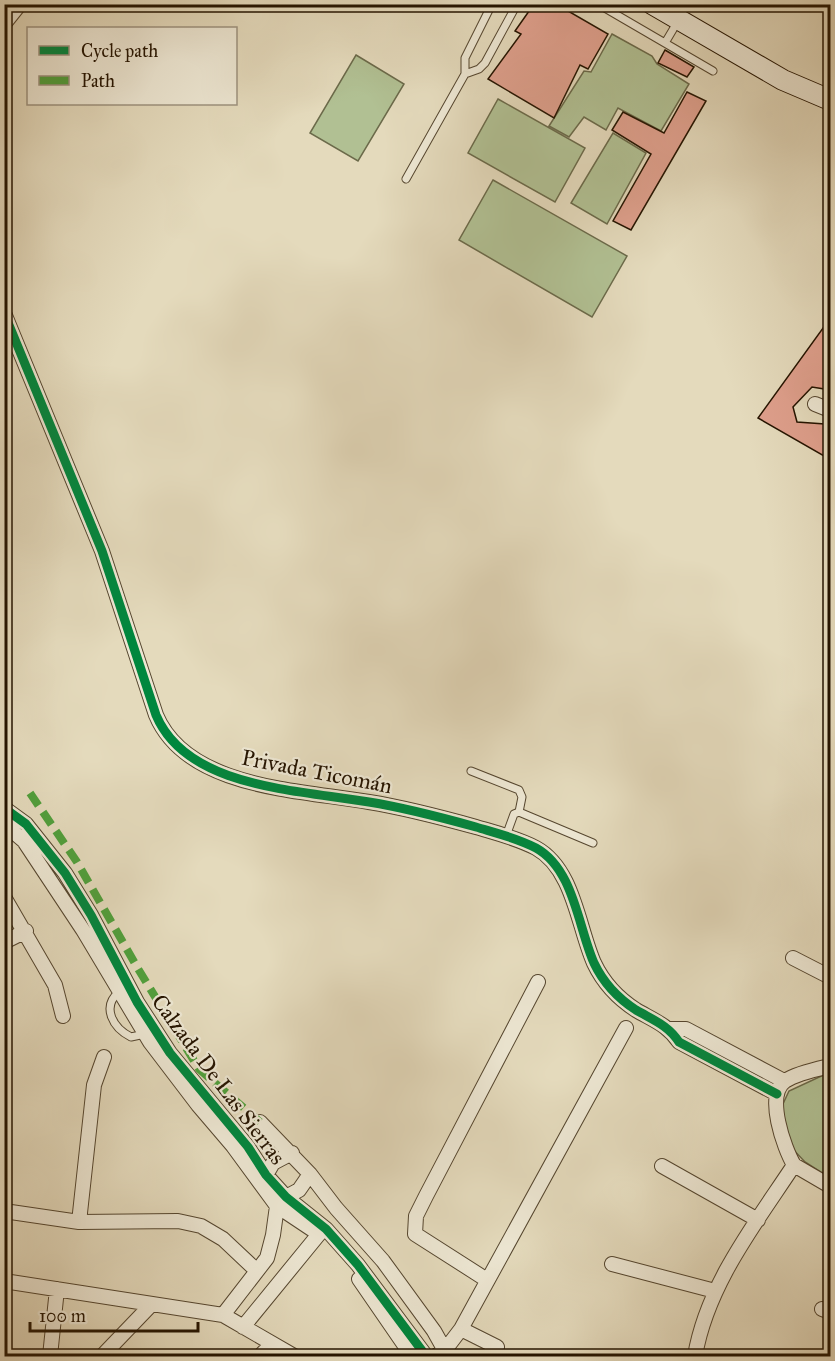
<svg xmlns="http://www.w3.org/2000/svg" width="835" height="1361" viewBox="0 0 835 1361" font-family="'IM FELL Great Primer',serif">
<rect width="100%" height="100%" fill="#e4dabc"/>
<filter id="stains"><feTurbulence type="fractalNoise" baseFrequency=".00333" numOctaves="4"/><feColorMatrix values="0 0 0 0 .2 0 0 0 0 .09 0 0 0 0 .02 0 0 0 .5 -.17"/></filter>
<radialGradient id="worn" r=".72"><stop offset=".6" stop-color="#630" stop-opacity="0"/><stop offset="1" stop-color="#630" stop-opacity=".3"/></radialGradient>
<path fill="#b1c093" stroke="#6b6a4a" stroke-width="1.5" d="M 612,34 L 652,56 L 657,64 L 689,84 L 661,131 L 618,108 L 606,130 L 584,117 L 569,137 L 549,126 L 584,71 L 591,72 Z
M 356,55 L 404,84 L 358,161 L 310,133 Z
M 498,99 L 585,148 L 555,202 L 468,153 Z
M 613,133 L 646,153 L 607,224 L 571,203 Z
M 493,180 L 627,256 L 592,317 L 459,240 Z
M 830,1072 L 830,1178 L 805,1162 L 788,1144 L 782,1106 L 789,1091 Z"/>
<path fill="#dfa08d" stroke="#251400" stroke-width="1.5" d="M 534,4 L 556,4 L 608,34 L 588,69 L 580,65 L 554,118 L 488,79 L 521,34 L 515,31 Z
M 665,50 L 694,67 L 687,77 L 658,63 Z
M 687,92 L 706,101 L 631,230 L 613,221 L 651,154 L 612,130 L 623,112 L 664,133 Z
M 831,317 L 831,390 L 812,387 L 793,407 L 797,422 L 825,424 L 831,428 L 831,460 L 758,418 Z"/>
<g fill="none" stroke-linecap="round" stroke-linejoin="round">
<defs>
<path id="lane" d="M 492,4 L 465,58 L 465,74 L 479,69 L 485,63 L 517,4
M 598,4 L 713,71
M 665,43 L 678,21
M 406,179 L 465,74
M 471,771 L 519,790 L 522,797 L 519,812
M 506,836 L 514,814 L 519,812 L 593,843
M 119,992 C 101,1007 113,1028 131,1037 L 145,1034"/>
<path id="street" d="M 4,24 L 20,4
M 4,313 L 102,551 L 156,715 C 187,789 301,790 369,802 C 406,808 440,817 476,827 C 496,833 517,838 536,848 C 574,869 578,927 594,963 C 603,982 619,999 636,1010 C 653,1020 668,1025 679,1042 L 777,1094
M 815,404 L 830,410
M 4,808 L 26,824 L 65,873 L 91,915 L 137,1002 L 170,1053 L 248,1147 L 266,1175 L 286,1197 L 326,1229 L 358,1265 L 426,1356
M 4,824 L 24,841 L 83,930 L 150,1042 L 198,1105 L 233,1146 L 277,1206 L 316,1232
M 4,897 L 55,985 L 63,1016
M 4,942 L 26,931
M 793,958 L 830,977
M 670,1029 L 686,1029 L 784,1081
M 260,1122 L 310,1174 L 336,1208 L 383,1261 L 434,1331 L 448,1356
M 794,1165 C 784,1148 765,1095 785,1081 C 797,1073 817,1069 830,1066
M 794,1165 L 830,1186
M 662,1166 L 758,1220
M 266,1175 L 273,1163 L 292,1153
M 286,1197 L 299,1190 L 310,1174
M 4,1211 L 79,1222 L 178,1221 L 201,1226 L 223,1239 L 257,1271
M 79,1222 L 94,1085 L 104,1057
M 612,1264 L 715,1291
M 359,1279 L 412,1356
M 487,1280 L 415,1234 L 416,1216 L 426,1196 L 538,982
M 4,1281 L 223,1315 L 294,1356
M 822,1309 L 830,1312
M 223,1315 L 267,1258 L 273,1235 L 277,1206
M 243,1327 L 319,1234
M 461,1329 L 497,1347
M 50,1356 L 57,1289
M 102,1356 L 150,1306
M 260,1356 L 271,1345
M 436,1356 L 445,1350 L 461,1329 L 626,1028
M 695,1356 C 707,1285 755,1224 794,1165"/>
<path id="secondary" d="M 652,4 L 783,80 L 830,100"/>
</defs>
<use href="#lane" stroke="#55462f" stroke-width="9"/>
<use href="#street" stroke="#55462f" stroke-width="16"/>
<use href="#secondary" stroke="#251400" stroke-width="22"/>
<use href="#lane" stroke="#ede7d3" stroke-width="7"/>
<use href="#street" stroke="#ede7d3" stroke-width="14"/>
<use href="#secondary" stroke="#ede7d3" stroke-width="20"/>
<path stroke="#50a03c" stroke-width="8" stroke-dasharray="15 8" stroke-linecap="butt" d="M 30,793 L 77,862 L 137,967 L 199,1069 L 260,1122"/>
<defs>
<path id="cycleway" d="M 4,313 L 102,551 L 156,715 C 187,789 301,790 369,802 C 406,808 440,817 476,827 C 496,833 517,838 536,848 C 574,869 578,927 594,963 C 603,982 619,999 636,1010 C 653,1020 668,1025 679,1042 L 777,1094
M 4,808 L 26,824 L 65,873 L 91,915 L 137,1002 L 170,1053 L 248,1147 L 266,1175 L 286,1197 L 326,1229 L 358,1265 L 426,1356"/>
</defs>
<use href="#cycleway" stroke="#ede7d3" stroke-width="13"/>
<use href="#cycleway" stroke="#00873e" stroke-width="9"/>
</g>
<g text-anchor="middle" stroke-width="4.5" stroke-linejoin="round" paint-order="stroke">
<g font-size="22" fill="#251400" stroke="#ede7d3">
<text transform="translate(317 771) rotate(11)" y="8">Privada Ticomán</text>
<text transform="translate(219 1079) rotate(53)" y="8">Calzada De Las Sierras</text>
</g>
</g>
<rect width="835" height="1361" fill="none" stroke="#e4dabc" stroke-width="24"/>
<rect x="6" y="6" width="823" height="1349" fill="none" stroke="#251400" stroke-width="3"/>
<rect x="12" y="12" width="811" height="1337" fill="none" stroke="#251400" stroke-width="1.5"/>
<rect x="27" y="27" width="210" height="78" fill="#ede7d3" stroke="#9d937f" stroke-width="1.5"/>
<rect x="39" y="46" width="30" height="9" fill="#00873e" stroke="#9d937f" stroke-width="1.5"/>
<text x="81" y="57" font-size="18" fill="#251400">Cycle path</text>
<rect x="39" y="76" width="30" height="9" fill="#50a03c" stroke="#9d937f" stroke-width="1.5"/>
<text x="81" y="87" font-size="18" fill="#251400">Path</text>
<path d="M30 1322v9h168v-9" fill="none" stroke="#251400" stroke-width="3"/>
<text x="39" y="1322" font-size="18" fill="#251400" stroke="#ede7d3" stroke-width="4.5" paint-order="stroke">100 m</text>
<rect width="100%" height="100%" filter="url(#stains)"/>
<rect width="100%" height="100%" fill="url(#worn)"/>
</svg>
